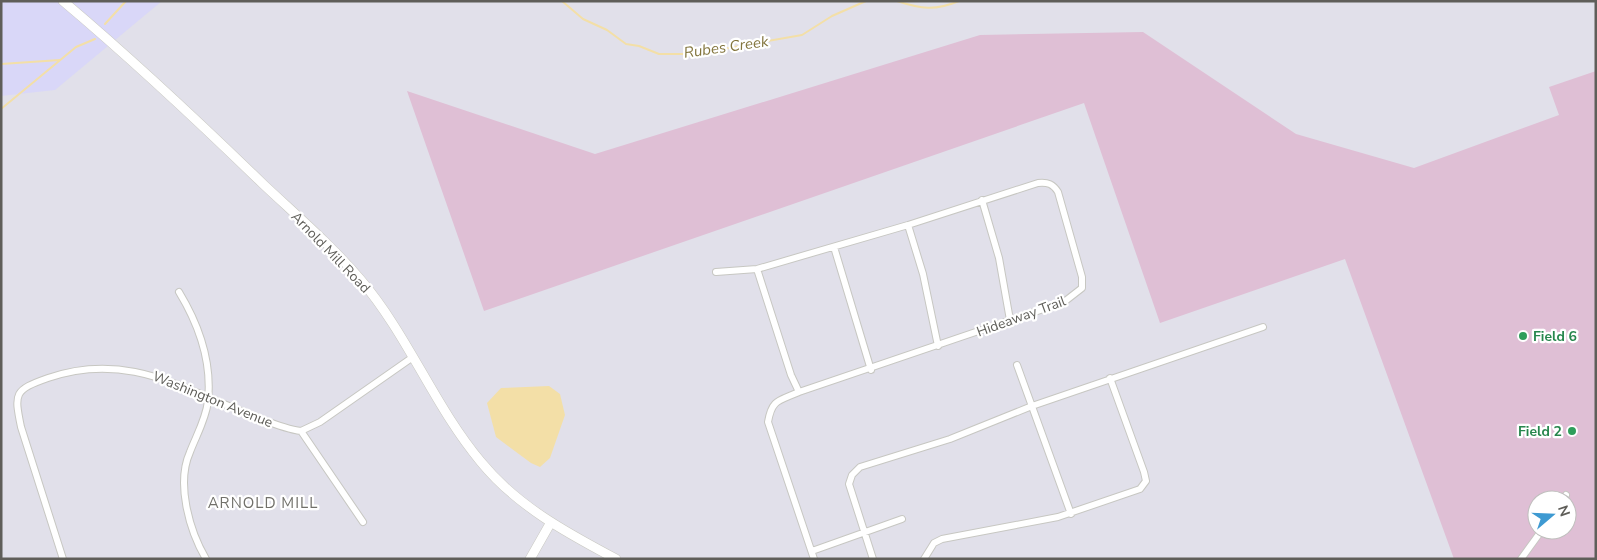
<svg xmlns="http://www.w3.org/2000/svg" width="1597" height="560" viewBox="0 0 1597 560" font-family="'Nunito Sans',sans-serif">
<rect width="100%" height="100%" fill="#e1e0ea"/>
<path fill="#d9d7f8" d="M 1,1 L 162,1 L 55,90 L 1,96 Z"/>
<path fill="#dfbfd5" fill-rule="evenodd" d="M 1143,32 L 1296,134 L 1414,168 L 1559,115 L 1549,87 L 1596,71 L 1596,559 L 1454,559 L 1345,259 L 1160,323 L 1084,103 L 484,311 L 407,91 L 595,154 L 980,35 ZM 1537,500 L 1567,500 L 1567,530 L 1537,530 Z"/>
<path fill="#f3dfa7" d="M 549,386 L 560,394 L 565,415 L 550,458 L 540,467 L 531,463 L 496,437 L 487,403 L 501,388 Z"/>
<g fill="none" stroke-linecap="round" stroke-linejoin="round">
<path stroke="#f3dfa7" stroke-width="2" d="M 562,1 L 583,19 L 607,30 L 626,44 L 639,46 L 659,54 L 695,54 L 802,35 L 832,16 L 866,1
M 878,1 L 890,1
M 897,1 C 921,9 935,11 959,1
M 105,24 L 126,1
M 1,64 L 60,60
M 1,109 L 76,47 L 95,39"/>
<defs>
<path id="street" d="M 982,200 L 999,258 L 1010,320
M 908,225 L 923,274 L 938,346
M 834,247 L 871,370
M 757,269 L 791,375 L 799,392
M 716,272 L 757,269 L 908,225 L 1038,183 C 1048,182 1053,184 1058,192 L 1082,277 L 1082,288 L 1064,302 L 799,392 C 779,401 772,399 768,422 L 814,559
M 179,292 C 199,325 212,363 208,401 C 206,419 196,436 190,452 C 176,483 189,530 206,559
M 1017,365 L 1071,514
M 301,431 L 363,522
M 1563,500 L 1566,495
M 812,551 L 902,519
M 63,559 L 21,427 C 14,393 14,390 48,378 C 126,351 181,388 251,415 C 267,421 284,429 301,431 L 320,422 L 413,357
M 873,559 L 849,484 L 852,475 L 860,467 L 950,439 L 1032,406 L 1263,327
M 924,559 L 934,543 L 942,539 L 1058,517 L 1140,489 L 1146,481 L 1144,472 L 1110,378
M 1521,559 L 1542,530"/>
<path id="secondary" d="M 63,1 C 133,60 198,121 263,184 C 296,215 331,245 360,279 C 408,335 434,406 481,462 C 517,506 567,533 616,559
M 530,559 L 551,522"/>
</defs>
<use href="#street" stroke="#c7c7c2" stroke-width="8"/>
<use href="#secondary" stroke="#c9c9c2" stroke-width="10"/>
<use href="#street" stroke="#fff" stroke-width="6"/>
<use href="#secondary" stroke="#fff" stroke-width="9"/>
</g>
<g fill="#2e9e5b" stroke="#fff" stroke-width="2">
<circle cx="1523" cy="336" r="5"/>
<circle cx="1572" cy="431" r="5"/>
</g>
<g text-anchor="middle" stroke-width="4.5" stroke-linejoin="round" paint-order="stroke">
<g font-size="14" fill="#5f5e59" stroke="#fff">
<text transform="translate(331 252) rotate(46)" y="5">Arnold Mill Road</text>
<text transform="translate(1021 316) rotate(-20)" y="5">Hideaway Trail</text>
<text transform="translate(213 399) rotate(22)" y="5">Washington Avenue</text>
</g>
<g font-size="14" font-weight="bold" fill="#27864d" stroke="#fff" text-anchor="start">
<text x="1533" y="341">Field 6</text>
<text x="1562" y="436" text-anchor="end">Field 2</text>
</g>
<g font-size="15" font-style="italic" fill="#82743c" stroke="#fff">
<text transform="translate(726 47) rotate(-8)" y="5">Rubes Creek</text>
</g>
<g font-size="15" letter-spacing="1" fill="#71706a" stroke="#fff">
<text x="263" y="508">ARNOLD MILL</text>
</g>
</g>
<rect width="1597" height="560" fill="none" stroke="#5f5e59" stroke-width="5"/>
<g transform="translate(1552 515) rotate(71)"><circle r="24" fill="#ffffff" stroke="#bfbfbd"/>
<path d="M0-4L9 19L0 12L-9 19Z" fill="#3e9ad2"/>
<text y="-8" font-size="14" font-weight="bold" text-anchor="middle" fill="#5f5e59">N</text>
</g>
</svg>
